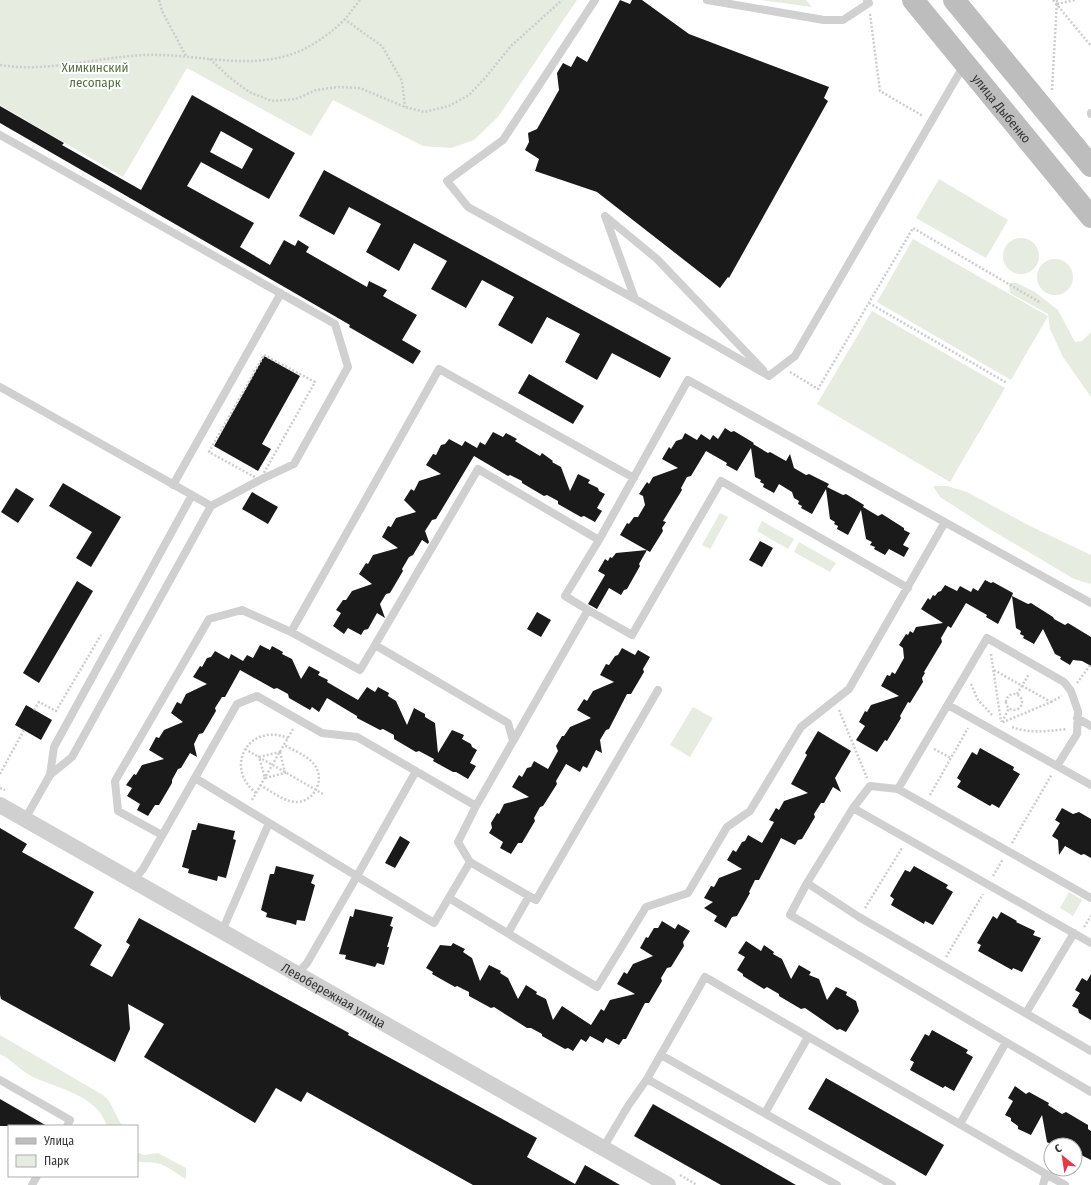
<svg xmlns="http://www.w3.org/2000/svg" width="1091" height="1185" viewBox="0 0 1091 1185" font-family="'Fira Sans Condensed',sans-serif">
<rect width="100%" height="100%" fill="#fff"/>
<path fill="#e6ecdf" d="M 0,0 L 577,0 L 498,117 L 474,140 L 451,148 L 423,146 L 333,100 L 311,136 L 187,68 L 123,177 L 0,105 Z
M 761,0 L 806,0 L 812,7 Z
M 939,179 L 1008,220 L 986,258 L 916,218 Z
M1003 256a18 18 0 1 1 36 0a18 18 0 1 1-36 0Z
M 913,239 L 1048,316 L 1011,380 L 877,302 Z
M1037 277a18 18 0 1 1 36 0a18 18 0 1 1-36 0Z
M 1009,283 L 1017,283 L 1035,292 L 1058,310 L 1075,342 L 1082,341 L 1091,332 L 1091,397 L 1063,357 L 1050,329 L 1048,314 L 1010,293 Z
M 872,311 L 1005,388 L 950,482 L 817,404 Z
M 933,486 L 947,486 L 967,492 L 1030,526 L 1091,555 L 1091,584 L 1074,579 L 988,528 L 940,497 Z
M 720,513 L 728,517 L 710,549 L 702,545 Z
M 762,521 L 794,539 L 788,549 L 757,531 Z
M 799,542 L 836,563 L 830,572 L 794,552 Z
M 693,707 L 713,718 L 690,757 L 670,745 Z
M 1069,892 L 1082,900 L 1073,916 L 1060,908 Z
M 0,1035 L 103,1095 L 109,1101 L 122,1126 L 107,1126 C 97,1095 59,1089 33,1077 C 21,1071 12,1060 0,1054 Z
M 137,1152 L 144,1155 L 158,1153 L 186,1168 L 186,1179 C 176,1174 168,1166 157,1163 C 150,1162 143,1163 137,1161 Z"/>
<path fill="#1a1a1a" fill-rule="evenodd" d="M 620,0 L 630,4 L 632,0 L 642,0 L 689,34 L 829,87 L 824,98 L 828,101 L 729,278 L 728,277 L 720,288 L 597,192 L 535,171 L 539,159 L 525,150 L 529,142 L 528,133 L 537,129 L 559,90 L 557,73 L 563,63 L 571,67 L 577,56 L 587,62 Z
M 192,95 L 295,153 L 269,199 L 201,162 L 187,186 L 254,223 L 240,247 L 270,265 L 284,240 L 295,246 L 298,240 L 309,247 L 306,252 L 367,287 L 369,281 L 387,290 L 383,296 L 417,315 L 402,340 L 421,351 L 413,364 L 349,327 L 350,325 L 0,123 L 0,106 L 64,143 L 62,145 L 141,190 ZM 221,131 L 253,149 L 242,169 L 210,152 Z
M 324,170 L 671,358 L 660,378 L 612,353 L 597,380 L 565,362 L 580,334 L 547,317 L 532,344 L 498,325 L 514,297 L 482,280 L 466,308 L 431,289 L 447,261 L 414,243 L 399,271 L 366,252 L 381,224 L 349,207 L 334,235 L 299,216 Z
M 264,356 L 300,376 L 262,444 L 271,449 L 258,471 L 214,446 Z
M 529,374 L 584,406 L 573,424 L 518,393 Z
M 725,428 L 731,432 L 734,431 L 754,443 L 753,444 L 768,453 L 770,452 L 786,461 L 790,454 L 794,468 L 806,475 L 809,474 L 829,484 L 827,487 L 843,495 L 846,494 L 864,505 L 863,507 L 878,516 L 882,514 L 904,528 L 904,530 L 910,533 L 903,545 L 909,548 L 904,557 L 889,549 L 885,555 L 874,549 L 875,547 L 870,545 L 872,542 L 866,539 L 861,510 L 848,535 L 837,529 L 838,526 L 834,524 L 835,522 L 830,519 L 826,489 L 812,514 L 801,508 L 802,506 L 798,504 L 799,501 L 794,498 L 792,492 L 779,484 L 774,493 L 763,487 L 764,484 L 760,482 L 761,480 L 755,477 L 751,448 L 737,471 L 726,465 L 727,463 L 706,451 L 691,476 L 687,477 L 681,488 L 682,490 L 663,521 L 666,522 L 662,528 L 663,531 L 650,552 L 620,535 L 627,523 L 629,524 L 634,517 L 638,517 L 645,505 L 643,496 L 639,494 L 647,482 L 649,484 L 653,477 L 678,468 L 662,459 L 669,447 L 671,449 L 676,441 L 682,439 L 685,433 L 697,440 L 701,434 L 710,440 L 713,435 L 718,439 Z
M 493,432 L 503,437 L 506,433 L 517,439 L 515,441 L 540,456 L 542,453 L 553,461 L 552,462 L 561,467 L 570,491 L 578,474 L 590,480 L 588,483 L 598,488 L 599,491 L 605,494 L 597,508 L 602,511 L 595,522 L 584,516 L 581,517 L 558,504 L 558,501 L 547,495 L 544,496 L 522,483 L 522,481 L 510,475 L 508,476 L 474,456 L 436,519 L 432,520 L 425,531 L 429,542 L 428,544 L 422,540 L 413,555 L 409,557 L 402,569 L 403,571 L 390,593 L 386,594 L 380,604 L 385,618 L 377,613 L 368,629 L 364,630 L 361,635 L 348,628 L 344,634 L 333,626 L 341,613 L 336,610 L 343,600 L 346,600 L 352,591 L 372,584 L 359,574 L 366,563 L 368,564 L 373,555 L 398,548 L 382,537 L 388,526 L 391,527 L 396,518 L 416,512 L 404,500 L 411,489 L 414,491 L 419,481 L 441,474 L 426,465 L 433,454 L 436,455 L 441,445 L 445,444 L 449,439 L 462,446 L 465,441 L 477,448 L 480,442 L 485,445 Z
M 63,483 L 121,517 L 91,567 L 76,558 L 92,532 L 49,506 Z
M 16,488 L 34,499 L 18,523 L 1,512 Z
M 252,492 L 278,507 L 268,524 L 242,509 Z
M 760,541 L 773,548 L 762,567 L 749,560 Z
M 647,550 L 639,564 L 640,566 L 627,589 L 624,590 L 621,595 L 609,588 L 597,609 L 588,604 L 605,575 L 598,571 L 605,559 L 608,561 L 610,557 L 612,558 L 616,553 Z
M 985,580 L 991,583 L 993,582 L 1013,593 L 1012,596 L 1028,604 L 1031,603 L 1053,617 L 1054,619 L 1065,625 L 1068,623 L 1091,637 L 1091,666 L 1082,661 L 1073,660 L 1070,665 L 1060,659 L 1061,657 L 1055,654 L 1043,629 L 1034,644 L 1023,638 L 1024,636 L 1020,634 L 1021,631 L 1016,628 L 1012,596 L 998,624 L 986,617 L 987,615 L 966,603 L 951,628 L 948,626 L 941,638 L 942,642 L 924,672 L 925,673 L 922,678 L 923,682 L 910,703 L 908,702 L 900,716 L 901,718 L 887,741 L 885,740 L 877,752 L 856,740 L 865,726 L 859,722 L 865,711 L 867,712 L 871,705 L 899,696 L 881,686 L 887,675 L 890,676 L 892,672 L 895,674 L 904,658 L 903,648 L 899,645 L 906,634 L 908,635 L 910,631 L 913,633 L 916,627 L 943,623 L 921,609 L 928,598 L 930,600 L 933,595 L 935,596 L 938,592 L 941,591 L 945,585 L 957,591 L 960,586 L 971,592 L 973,588 L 978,591 Z
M 77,581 L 93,591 L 39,683 L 23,673 Z
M 537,612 L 551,620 L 541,637 L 527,629 Z
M 260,645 L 270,650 L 272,646 L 283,652 L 282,654 L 292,659 L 301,679 L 309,666 L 320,672 L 318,675 L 328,680 L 327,682 L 358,700 L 367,687 L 375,692 L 378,687 L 389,693 L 388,696 L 396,701 L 407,725 L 414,708 L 425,714 L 425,717 L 435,723 L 438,753 L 452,730 L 464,735 L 462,739 L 471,744 L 472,747 L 477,750 L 470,763 L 476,766 L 468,779 L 456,772 L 453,772 L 433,761 L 434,759 L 419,751 L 416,752 L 394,739 L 394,735 L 383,729 L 380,730 L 357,718 L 357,716 L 327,698 L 319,712 L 312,707 L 310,710 L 289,698 L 288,694 L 277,688 L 274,689 L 240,670 L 225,697 L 222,697 L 215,708 L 216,711 L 203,733 L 199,734 L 194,744 L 197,757 L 190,753 L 181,768 L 178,769 L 172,780 L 172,783 L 159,805 L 155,805 L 148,816 L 137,810 L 140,804 L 127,796 L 132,788 L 126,785 L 134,774 L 136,775 L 142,765 L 164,759 L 149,750 L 156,737 L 159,738 L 164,730 L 183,722 L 171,713 L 177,702 L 181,704 L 186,694 L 207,684 L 193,677 L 200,666 L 202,667 L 207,658 L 211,657 L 215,651 L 229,659 L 231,654 L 243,661 L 247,655 L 253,658 Z
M 622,648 L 635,655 L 638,650 L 650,657 L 643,669 L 644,672 L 631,694 L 627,694 L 609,729 L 606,730 L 600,740 L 602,753 L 596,750 L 587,768 L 583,766 L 580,772 L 566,764 L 556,781 L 557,784 L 543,806 L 540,807 L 534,818 L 535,821 L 522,843 L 518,843 L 511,854 L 500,848 L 503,842 L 489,833 L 492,828 L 491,823 L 497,813 L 499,814 L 504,804 L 529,797 L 512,787 L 519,775 L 522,777 L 527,768 L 531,767 L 534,761 L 548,769 L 558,751 L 556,746 L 562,736 L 564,736 L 570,727 L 591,718 L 577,710 L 584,699 L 587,701 L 593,691 L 614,682 L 600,675 L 606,664 L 609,665 L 615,656 L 618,655 Z
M 26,705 L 52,720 L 41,740 L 15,725 Z
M 818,731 L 851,751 L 835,778 L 841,792 L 833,787 L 824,803 L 821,803 L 814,814 L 815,817 L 802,839 L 798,840 L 795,845 L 781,838 L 759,880 L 755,880 L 749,892 L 750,893 L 737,916 L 732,917 L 726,928 L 714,921 L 717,916 L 704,908 L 713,902 L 704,898 L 711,886 L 714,887 L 719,878 L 742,869 L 727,860 L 733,850 L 736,852 L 742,842 L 745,841 L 748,835 L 762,843 L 774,822 L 769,820 L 776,808 L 779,810 L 784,801 L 808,793 L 791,784 L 807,755 L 805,753 Z
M 980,748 L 1014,767 L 1013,770 L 1020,774 L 999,808 L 992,804 L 990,806 L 957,787 L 961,781 L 957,778 L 972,752 L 977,755 Z
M 1062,808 L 1073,814 L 1079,812 L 1091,819 L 1091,858 L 1084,854 L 1081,855 L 1065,846 L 1059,855 L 1058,840 L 1052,836 L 1060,823 L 1055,820 Z
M 198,823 L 235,831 L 233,839 L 236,840 L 226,878 L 218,876 L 217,881 L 188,873 L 189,869 L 182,867 L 192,830 L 196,830 Z
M 0,828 L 27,844 L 22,852 L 94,892 L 74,928 L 102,945 L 90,965 L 112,977 L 130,945 L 126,942 L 139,918 L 349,1033 L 348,1035 L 537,1138 L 527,1157 L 575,1184 L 585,1165 L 620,1185 L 473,1185 L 307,1092 L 301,1102 L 276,1088 L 255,1123 L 144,1057 L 164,1024 L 128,1004 L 130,1029 L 115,1062 L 1,999 L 0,995 Z
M 400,836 L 410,842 L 395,868 L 385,863 Z
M 276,866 L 314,875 L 311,883 L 315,885 L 305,921 L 297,920 L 296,925 L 290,923 L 266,917 L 267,913 L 261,910 L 270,874 L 274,874 Z
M 914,866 L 948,885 L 946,888 L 953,892 L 933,925 L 925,921 L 924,924 L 891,905 L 894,899 L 890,896 L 895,887 L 905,870 L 910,872 Z
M 355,909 L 393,917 L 390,926 L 393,927 L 387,947 L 389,947 L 384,965 L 377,963 L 375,967 L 345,959 L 346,955 L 339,954 L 350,916 L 353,917 Z
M 1001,912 L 1017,921 L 1016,922 L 1035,931 L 1033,935 L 1041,938 L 1022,972 L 1013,968 L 1012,970 L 978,951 L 981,945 L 977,943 L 993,916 L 997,919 Z
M 662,921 L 675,929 L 678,924 L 690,931 L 683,942 L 684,946 L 671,967 L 667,968 L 661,978 L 662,981 L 649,1003 L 645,1003 L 626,1039 L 623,1039 L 619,1045 L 606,1038 L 603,1043 L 590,1036 L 586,1042 L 581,1039 L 573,1051 L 568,1048 L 565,1049 L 542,1036 L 542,1034 L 531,1028 L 527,1028 L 494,1007 L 491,1008 L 469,996 L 469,992 L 457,986 L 455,987 L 432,974 L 433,972 L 426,968 L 440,945 L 451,946 L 453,943 L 465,949 L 463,952 L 472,958 L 480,981 L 489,965 L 501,971 L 500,973 L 508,978 L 518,999 L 526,985 L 537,992 L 536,994 L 546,999 L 553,1020 L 562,1006 L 591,1025 L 601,1009 L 604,1011 L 610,1000 L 635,994 L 617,984 L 624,972 L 627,974 L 633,964 L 653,956 L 640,948 L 646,937 L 648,938 L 654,928 L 658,928 Z
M 746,941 L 761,951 L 764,945 L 774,952 L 773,954 L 782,959 L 791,979 L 799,965 L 811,972 L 809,975 L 819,979 L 827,1000 L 836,987 L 847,992 L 846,995 L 856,1001 L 859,1011 L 846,1032 L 840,1029 L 837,1030 L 805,1008 L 801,1009 L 779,996 L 779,994 L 767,987 L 764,989 L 743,976 L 743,974 L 737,970 L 745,957 L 738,953 Z
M 1091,974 L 1091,1020 L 1079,1013 L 1078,1009 L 1072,1006 L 1080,993 L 1075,990 L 1082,978 L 1087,981 Z
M 932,1030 L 968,1050 L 966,1053 L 973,1057 L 954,1091 L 945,1086 L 943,1088 L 910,1070 L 914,1062 L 910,1060 L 925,1034 L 929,1036 Z
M 826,1078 L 944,1145 L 926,1176 L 808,1109 Z
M 1015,1086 L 1026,1094 L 1029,1092 L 1049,1103 L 1048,1105 L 1062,1114 L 1066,1112 L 1088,1125 L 1088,1129 L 1091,1131 L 1091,1160 L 1075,1152 L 1075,1145 L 1052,1145 L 1047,1142 L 1042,1115 L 1031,1135 L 1018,1129 L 1018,1126 L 1011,1121 L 1011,1118 L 1005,1115 L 1013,1101 L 1008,1098 Z
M 0,1099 L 47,1126 L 0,1126 Z
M 653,1104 L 796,1185 L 721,1185 L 634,1136 Z"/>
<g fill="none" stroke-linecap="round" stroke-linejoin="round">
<path stroke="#cdcdcd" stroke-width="2.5" stroke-dasharray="2 2" stroke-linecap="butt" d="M 159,0 L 162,11 L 186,56
M 1053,0 L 1091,46
M 1057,4 L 1075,0
M 870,14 L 880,91 L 923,116
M 344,19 L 382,46 L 402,81 L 405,107
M 210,59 L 229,77 L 249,92 L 272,101 L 296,99 L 316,90 L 338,87 L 360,88 L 405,107 L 424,112 L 449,106 L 469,95 L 485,78 L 511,46 L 562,0
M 0,65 C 48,73 97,57 145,55 C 195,53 247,71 295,53 C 310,48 334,31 345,19 C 350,13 355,6 360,0
M 1052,90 L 1057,0
M 869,303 L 1007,383
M 264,355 L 315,382 L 260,480 L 209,452 Z
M 790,372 L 818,389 L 913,228 L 1041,303
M 991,654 L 1001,722
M 994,670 L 1051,702 L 1001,723
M 1077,683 L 1091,664
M 971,684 L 978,700 L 993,716
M1006 702a8 8 0 1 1 16 0a8 8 0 1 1-16 0Z
M 1017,694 L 1029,674
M 1051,702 L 1062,696
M 34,710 L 39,702 L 56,711 L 101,635
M 839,710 L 867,778
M 1002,722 L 1009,708
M 1012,727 C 1030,734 1049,731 1067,729
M 245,749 L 323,794
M 934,749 L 951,758
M 280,752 L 285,773 L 265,778 L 259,757 Z
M 0,774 L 24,730
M 260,785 C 271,791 284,802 297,802 C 316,801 326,777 313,763 C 306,755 293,750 284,745
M 0,788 L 5,790
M 256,793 C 223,767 249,722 288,738
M 930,795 L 968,728
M 252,800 L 293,729
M 1012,843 L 1052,774
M 993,876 L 1003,859
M 865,908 L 902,848
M 1084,927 L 1091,916
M 946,957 L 983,894
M 680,1175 L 697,1185"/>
<path stroke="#d0d0d0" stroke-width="8" d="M 595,0 L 503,140 L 447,181 L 468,207 L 635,299 L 769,376 L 795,356 L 964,65
M 707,0 L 824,20 L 843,20 L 869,3 L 867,0
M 1091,113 L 1091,114
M 0,135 L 335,324 L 348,367 L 294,464 L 260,480 L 211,506
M 635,299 L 605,216 L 657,259 L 763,370
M 0,387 L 192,495
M 173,485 L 281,293
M 588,610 L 565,596 L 599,540 L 688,380 L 1091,603
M 291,632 L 439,369 L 634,478
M 375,645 L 478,469 L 599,540
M 948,705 L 1091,785
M 1077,718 L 1091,726
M 195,778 L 434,923 L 470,862 L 458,842 L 476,806 L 588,610 L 632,635 L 721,481 L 908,588
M 898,789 L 987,638 L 1064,682 L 1071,691 L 1078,711 L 1077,734 L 1057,766
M 853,808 L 1091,943
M 25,819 L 50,775 L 54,747 L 192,495 L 211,506 L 72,757 L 50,775
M 162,835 L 118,811 L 115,781 L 209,619 L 242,610 L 291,632 L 360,670 L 375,645 L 508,723 L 513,741
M 470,862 L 536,900 L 658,690
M 133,881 L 143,869 L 237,704 L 257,696 L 322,733 L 357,737 L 476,806
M 807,883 L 790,915 L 1091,1092
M 449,898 L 597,987 L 646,907 L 688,893 L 727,827 L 750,811 L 801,727 L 849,689 L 945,522
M 1091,898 L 898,789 L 870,786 L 853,808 L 807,883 L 859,917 L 1091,1051
M 222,931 L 269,823
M 508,933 L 529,896
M 297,974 L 307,963 L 357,876 L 416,771
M 1026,1013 L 1074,933
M 661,1055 L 892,1185
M 647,1079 L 705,977 L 1065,1185
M 0,1080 L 70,1120 L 67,1126
M 765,1113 L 808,1037
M 960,1124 L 1006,1042
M 603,1148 L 628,1106 L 647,1079 L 837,1185
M 32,1185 L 37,1176
M 1043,1185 L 1046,1174"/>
<path stroke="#d0d0d0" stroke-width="16" id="s1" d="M 0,805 L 668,1185"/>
<g stroke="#bdbdbd" stroke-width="22">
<path id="s2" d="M 913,0 L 1091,217"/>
<path d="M 954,0 L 1091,166"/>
</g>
</g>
<g text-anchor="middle" stroke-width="4" stroke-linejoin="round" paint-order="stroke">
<g font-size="13" fill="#56703f" stroke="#fff">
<text x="95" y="72">Химкинский<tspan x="95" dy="15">лесопарк</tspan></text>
</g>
<g font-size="13" fill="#333" stroke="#fff">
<text dy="5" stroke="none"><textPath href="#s2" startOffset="140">улица Дыбенко</textPath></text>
<text dy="5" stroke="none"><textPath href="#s1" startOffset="384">Левобережная улица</textPath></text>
</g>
</g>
<rect x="8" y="1125" width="130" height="52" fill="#ffffff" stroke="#adadad"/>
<rect x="16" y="1138" width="20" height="6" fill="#bdbdbd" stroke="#adadad"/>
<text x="44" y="1145" font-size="12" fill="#333333">Улица</text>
<rect x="16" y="1155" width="20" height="12" fill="#e6ecdf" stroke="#adadad"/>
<text x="44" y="1165" font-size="12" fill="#333333">Парк</text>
<g transform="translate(1063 1157) rotate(330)"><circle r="19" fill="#ffffff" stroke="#adadad"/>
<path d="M0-3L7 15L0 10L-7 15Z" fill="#e63946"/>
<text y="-6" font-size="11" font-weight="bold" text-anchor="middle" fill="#333333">С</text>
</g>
</svg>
